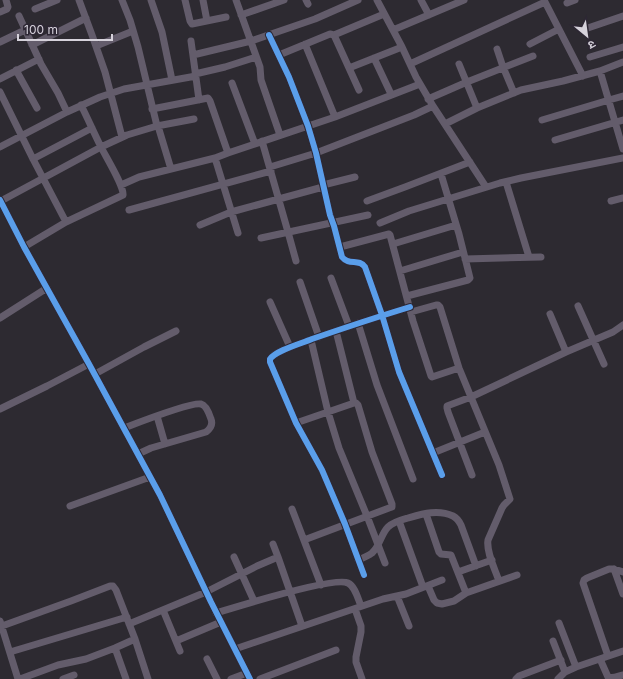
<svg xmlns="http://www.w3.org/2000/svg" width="623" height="679" viewBox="0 0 623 679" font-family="Inter,'Noto Sans Devanagari',sans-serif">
<rect width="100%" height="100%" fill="#2d2a31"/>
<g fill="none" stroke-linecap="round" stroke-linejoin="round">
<path stroke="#635c6b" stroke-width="7" d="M 79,0 L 92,35 L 105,72 L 122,137
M 122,0 L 130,20 L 138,47 L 157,126
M 151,0 L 162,32 L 172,80
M 185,0 L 190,21 L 192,24 L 226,17
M 203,0 L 207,21
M 236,0 L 260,67 L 261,80 L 280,135
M 306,0 L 308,4
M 377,0 L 402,47 L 416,77 L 433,106 L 486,187
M 421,0 L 429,15
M 544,0 L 583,76
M 567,3 L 575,0
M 35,9 L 57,0
M 0,12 L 7,9 L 8,7 L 6,0
M 241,15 L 284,0
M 19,16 L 41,64 L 58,93 L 67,112
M 393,30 L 464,0
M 582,30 L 623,16
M 269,35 L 289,77 L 308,126 L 316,153 L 330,215 L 334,226 L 342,257 C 349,266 359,258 365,267 L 382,315 L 399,372 L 442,475
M 334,35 L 384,14
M 191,41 L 199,100
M 0,42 L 25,30
M 305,44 L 335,117
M 530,44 L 559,29
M 32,45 L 86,18
M 96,46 L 133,31
M 497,49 L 503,67 L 514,93
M 193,55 L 251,41 L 280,31 L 315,19 L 358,0
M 279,55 L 330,34 L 334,35 L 359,90
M 590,57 L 623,47
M 374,58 L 391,94
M 410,64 L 545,2
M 459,64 L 477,108
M 349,68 L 402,47
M 16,70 L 37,108
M 600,71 L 623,149
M 195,74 L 225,67 L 256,57
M 0,79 L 39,59
M 232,83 L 255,144
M 0,92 L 33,159 L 66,222
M 428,99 L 467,82 L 533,56
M 152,109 L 208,98 L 210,101 L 228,153
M 542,120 L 609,100 L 623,96
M 445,124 L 477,108 L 521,90 L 563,81 L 600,71 L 623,62
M 158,126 L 171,169
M 555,140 L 623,120
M 262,141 L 288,232 L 296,261
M 0,147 L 67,112 L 100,97 L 124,89 L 196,76
M 215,158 L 238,233
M 33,159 L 92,128
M 270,167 L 316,153 L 414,115 L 433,106
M 506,182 L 529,257
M 121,185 L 139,177 L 215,158 L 228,153 L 335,117 L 420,84
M 323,185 L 355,177
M 0,200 L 24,247 L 89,364 L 160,495 L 211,602 L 250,679
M 1,201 L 101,147 L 127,135 L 157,126 L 194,119
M 367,201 L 405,187 L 470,162
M 611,201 L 623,198
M 129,210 L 271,171
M 380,223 L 409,211 L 500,183 L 521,178 L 623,158
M 200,225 L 231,212 L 323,187
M 261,238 L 368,215
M 393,244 L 456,225
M 24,247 L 66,222 L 123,195 C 124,186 106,157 101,147 C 94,133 88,119 81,105
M 340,247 L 389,234 L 390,235 L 413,321 L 431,376 L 432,377 L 459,368
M 465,259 L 541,257
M 400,271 L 463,252
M 331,278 L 349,326
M 300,282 L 319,337
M 407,296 L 468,280 L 470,278 L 459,234 L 441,174
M 270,302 L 290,347
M 578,306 L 604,364
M 411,312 L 436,305 L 438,305 L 440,307 L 459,368 L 499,465 L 509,496 L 510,499 L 504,505 L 502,508 L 488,540 C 486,552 495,569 499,581
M 550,314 L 566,352
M 0,318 L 47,288
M 358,323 L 377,385 L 413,479
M 336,331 L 354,403
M 311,340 L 328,412 L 339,448 L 367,516 L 385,563
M 95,374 L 144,347 L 176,331
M 0,409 L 47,386 L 89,364
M 157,416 L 165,444
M 296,423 L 354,403 L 356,403 L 358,405 L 372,452 L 392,504 L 392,507 L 389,508 L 304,540
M 124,428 C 137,423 191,402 201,404 C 206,405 209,413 211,419 C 213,424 211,428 206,432 L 151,448 L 138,454
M 433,453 L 485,432
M 472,475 L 448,412 L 447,408 L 447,406 L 471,397 L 566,352 L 613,332 L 623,325
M 70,506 L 150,477
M 292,509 L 321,585
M 426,514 L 439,552 L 441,554 L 451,555 L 466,593
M 399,521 L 423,587
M 273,544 L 278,557 L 302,626
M 234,557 L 254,601
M 358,560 C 363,558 368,556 372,553 C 380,546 381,534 388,527 C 393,522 401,520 408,518 C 422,514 438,509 453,516 C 457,518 459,521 461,525 L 476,566
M 614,569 L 623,594
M 458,572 L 492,560
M 364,575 L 345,524 L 322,470 L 296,423 L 270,362 L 270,359 C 277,350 300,344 312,339 C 344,328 377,317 410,307
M 428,586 L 434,600 L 437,603 L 442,604 L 454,601 L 466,593 L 517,575
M 397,596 L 409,626
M 355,609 L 361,626 L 361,632 L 356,657 L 356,662 L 362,679
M 163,610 L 180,651
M 216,613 C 236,607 334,576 348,583 C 355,586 358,599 361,606
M 0,621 L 18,679
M 559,623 L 576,667
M 129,624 L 206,592 L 257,566 L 278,557
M 2,626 L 71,601 L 110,586 L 113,586 L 116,590 L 135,639 L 148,679
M 176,641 L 221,622
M 553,641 L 565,672
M 115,648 L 126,679
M 235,649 L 383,599 L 406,594 L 442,580
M 10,652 L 127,617
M 608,656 L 583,583 L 584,580 L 587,578 L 609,569 L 614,569 L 623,572
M 207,659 L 217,679
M 600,659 L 608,677 C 613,679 618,676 623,675
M 20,679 L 58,665 L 86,659 L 115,648 L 135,639
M 63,679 L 74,675
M 231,679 L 247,673
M 260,679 L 336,650
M 516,679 L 519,676 L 561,660
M 558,679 L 565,672 L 576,667 L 623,651"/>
<defs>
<path id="cycleway" d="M 269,35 L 289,77 L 308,126 L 316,153 L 330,215 L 334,226 L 342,257 C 349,266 359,258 365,267 L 382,315 L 399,372 L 442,475
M 0,200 L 24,247 L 89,364 L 160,495 L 211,602 L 250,679
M 364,575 L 345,524 L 322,470 L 296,423 L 270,362 L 270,359 C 277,350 300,344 312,339 C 344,328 377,317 410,307"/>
</defs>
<use href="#cycleway" stroke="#2d2734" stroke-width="8"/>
<use href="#cycleway" stroke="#5a9eea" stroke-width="6"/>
</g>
<g transform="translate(587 36) rotate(151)" stroke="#2d2734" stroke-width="3" paint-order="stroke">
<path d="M0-3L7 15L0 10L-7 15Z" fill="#d6d2db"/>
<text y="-6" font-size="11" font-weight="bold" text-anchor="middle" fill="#d6d2db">उ</text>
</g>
<path d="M18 34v6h94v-6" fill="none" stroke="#d6d2db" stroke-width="2"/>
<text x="24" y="34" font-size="12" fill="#d6d2db" stroke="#2d2734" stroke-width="3" paint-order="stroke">100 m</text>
</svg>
